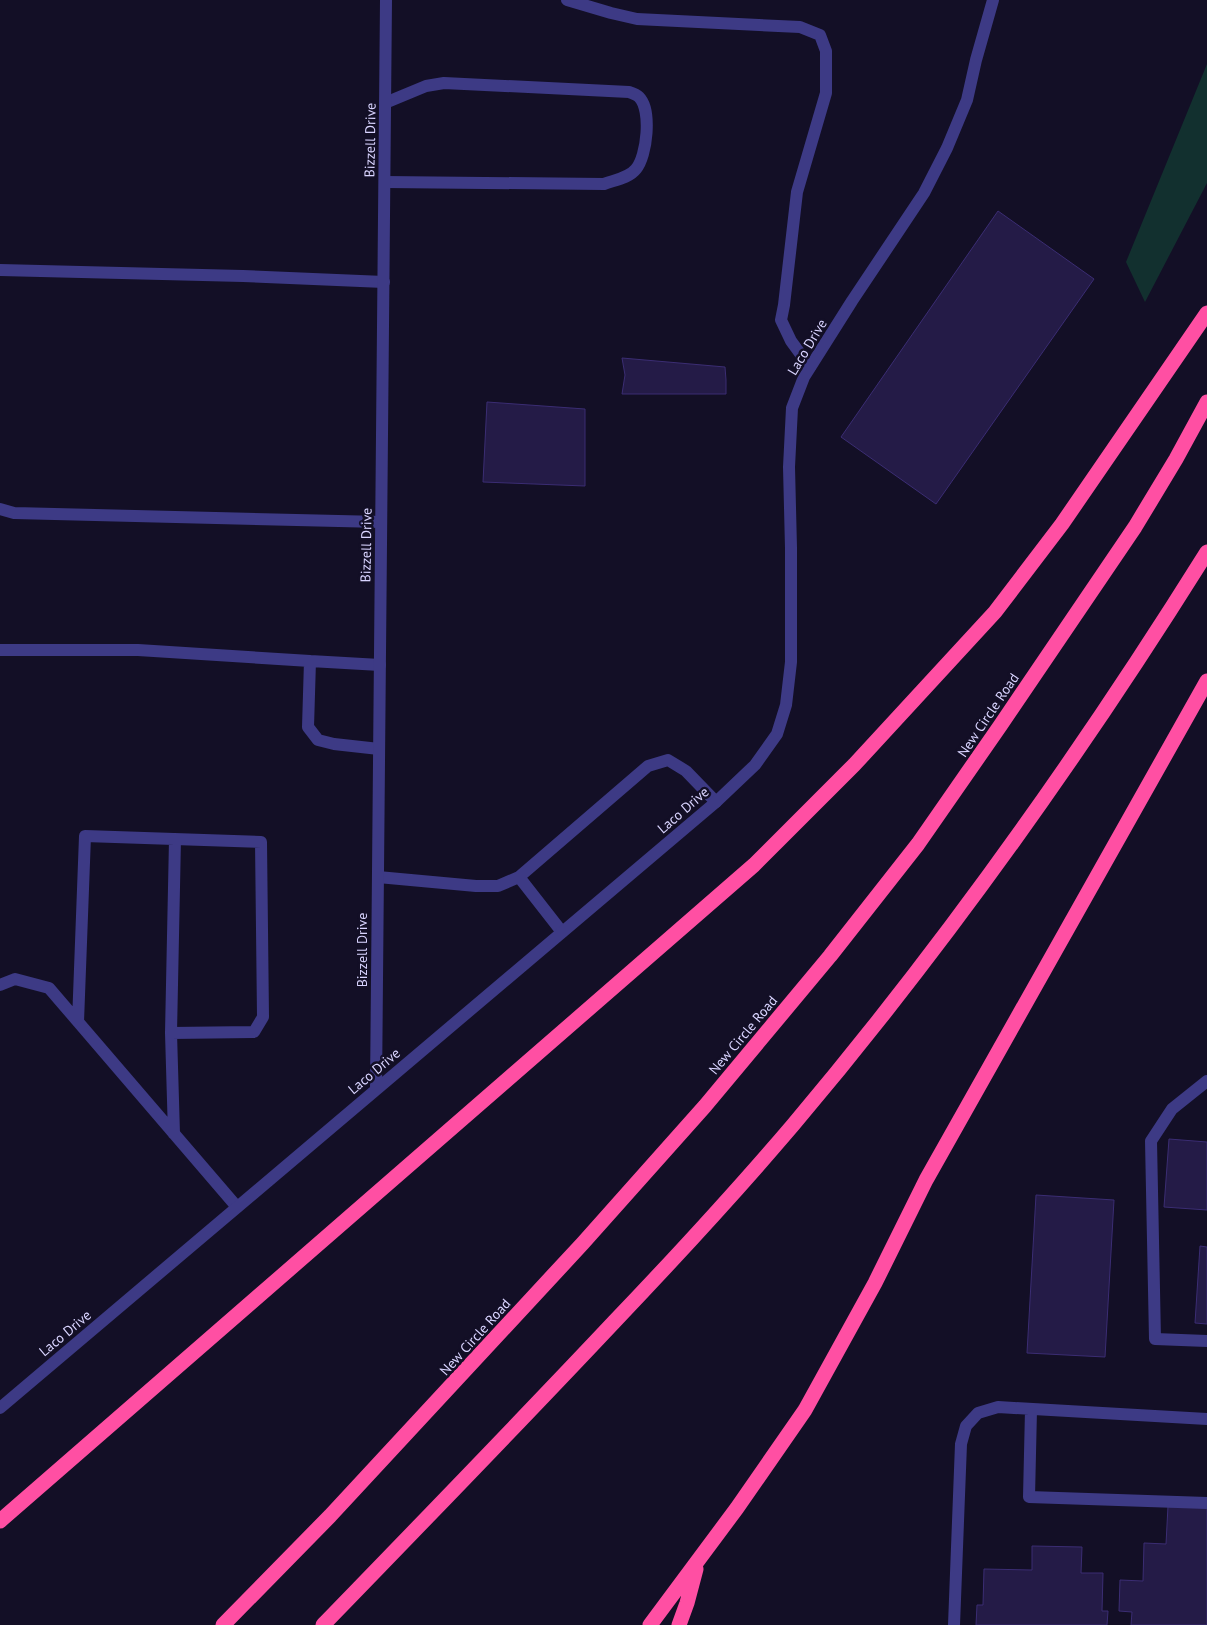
<svg xmlns="http://www.w3.org/2000/svg" width="1207" height="1625" viewBox="0 0 1207 1625" font-family="'PT Sans',sans-serif">
<rect width="100%" height="100%" fill="#130f26"/>
<path fill="#12302f" d="M 1207,64 L 1207,183 L 1145,302 L 1126,262 Z"/>
<path fill="#241b47" stroke="#3b2d73" d="M 998,211 L 1094,279 L 936,504 L 841,437 Z
M 622,358 L 725,367 L 726,380 L 726,394 L 622,394 L 625,375 Z
M 487,402 L 585,409 L 585,486 L 483,482 Z
M 1169,1139 L 1207,1142 L 1207,1210 L 1164,1207 Z
M 1036,1195 L 1114,1200 L 1105,1357 L 1027,1353 Z
M 1200,1246 L 1207,1247 L 1207,1324 L 1195,1323 Z
M 1168,1506 L 1207,1508 L 1207,1625 L 1131,1625 L 1132,1612 L 1119,1611 L 1120,1580 L 1143,1581 L 1144,1543 L 1166,1544 Z
M 1032,1546 L 1082,1547 L 1081,1573 L 1103,1573 L 1102,1611 L 1108,1611 L 1107,1625 L 976,1625 L 977,1605 L 983,1605 L 984,1569 L 1032,1570 Z"/>
<g fill="none" stroke-linecap="round" stroke-linejoin="round">
<path stroke="#3d3a85" stroke-width="12" d="M 567,0 L 611,13 L 637,19 L 800,27 L 820,35 L 826,51 L 826,93 L 797,192 L 784,305 L 781,320 L 791,341 L 810,367
M 385,182 L 604,184 C 615,180 629,178 636,169 C 647,156 652,110 639,97 C 637,95 632,93 629,92 L 444,83 L 426,86 L 385,103
M 0,270 L 243,276 L 384,282
M 0,509 L 14,513 L 381,522
M 0,650 L 138,650 L 310,661
M 379,749 L 334,744 L 318,740 L 308,727 L 310,661 L 380,665
M 378,877 L 476,886 L 498,886 L 519,877 L 648,766 L 668,760 L 686,771 L 716,802
M 519,877 L 562,932
M 0,985 L 15,979 L 49,988 L 237,1207
M 78,1022 L 85,836 L 261,842 L 263,1017 L 254,1032 L 171,1033
M 1207,1081 L 1172,1109 L 1151,1141 L 1155,1339 L 1207,1341
M 174,1134 L 171,1033 L 175,839
M 1031,1410 L 1029,1497 L 1207,1503
M 954,1625 L 961,1444 L 966,1426 L 978,1413 L 998,1407 L 1207,1419"/>
<path stroke="#3d3a85" stroke-width="12" d="M 376,1089 L 386,0
M 0,1408 L 716,802 L 755,765 L 777,734 L 786,705 L 791,662 L 791,548 L 789,467 L 792,408 L 804,377 L 852,301 L 924,193 L 947,148 L 967,100 L 976,60 L 993,0"/>
<path stroke="#ff4fa3" stroke-width="15" d="M 0,1521 L 754,865 L 854,765 L 995,612 L 1062,524 L 1207,313
M 223,1625 L 330,1516 L 583,1243 L 705,1106 L 830,956 L 918,844 L 1000,726 L 1135,527 L 1176,459 L 1207,402
M 323,1625 C 420,1525 518,1424 614,1322 C 675,1258 735,1193 793,1125 C 945,945 1082,752 1207,552
M 650,1625 L 737,1508 L 805,1410 L 875,1283 L 926,1180 L 1207,681
M 679,1625 L 687,1603 L 696,1569"/>
</g>
<g text-anchor="middle" stroke-width="5" stroke-linejoin="round" paint-order="stroke">
<g font-size="14" fill="#d9d4ff" stroke="#130f26">
<text transform="translate(370 140) rotate(-89)" y="5">Bizzell Drive</text>
<text transform="translate(807 347) rotate(-59)" y="5">Laco Drive</text>
<text transform="translate(366 545) rotate(-89)" y="5">Bizzell Drive</text>
<text transform="translate(988 715) rotate(-56)" y="5">New Circle Road</text>
<text transform="translate(683 810) rotate(-41)" y="5">Laco Drive</text>
<text transform="translate(362 950) rotate(-90)" y="5">Bizzell Drive</text>
<text transform="translate(743 1035) rotate(-50)" y="5">New Circle Road</text>
<text transform="translate(374 1071) rotate(-40)" y="5">Laco Drive</text>
<text transform="translate(65 1333) rotate(-40)" y="5">Laco Drive</text>
<text transform="translate(475 1337) rotate(-48)" y="5">New Circle Road</text>
</g>
</g>
</svg>
